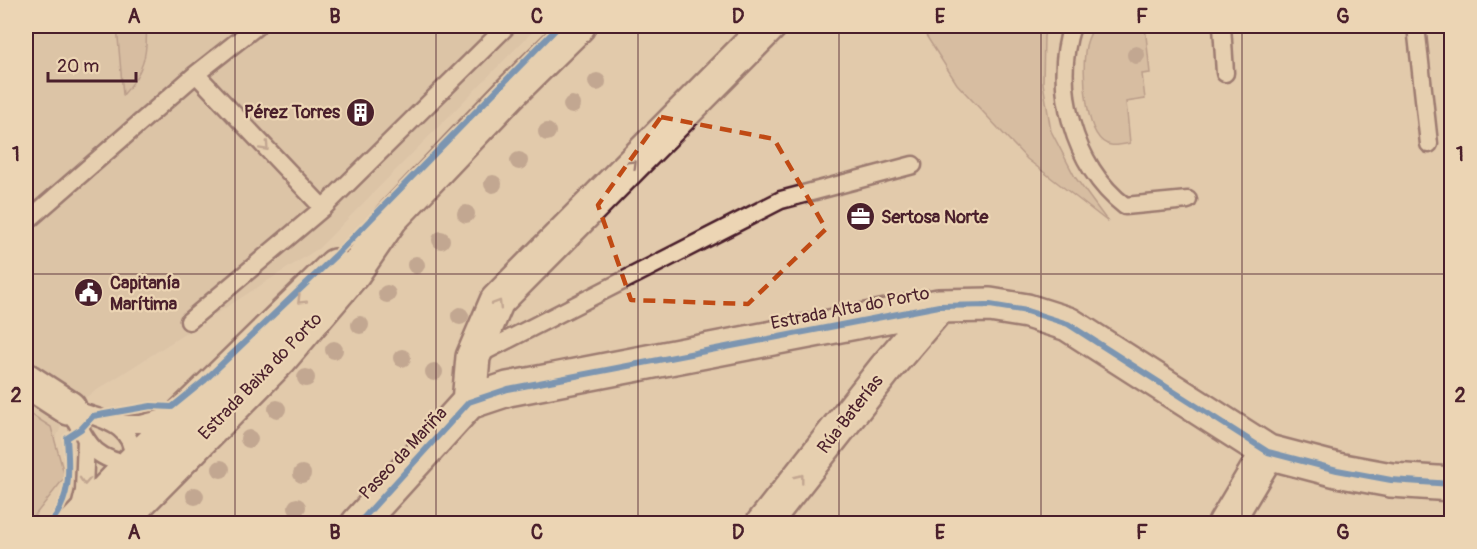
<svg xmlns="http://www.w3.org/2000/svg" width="1477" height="549" viewBox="0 0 1477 549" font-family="Pangolin,sans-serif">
<rect width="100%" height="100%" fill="#e2caac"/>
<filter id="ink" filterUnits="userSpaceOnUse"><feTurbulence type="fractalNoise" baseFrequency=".0167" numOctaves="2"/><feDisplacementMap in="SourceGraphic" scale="12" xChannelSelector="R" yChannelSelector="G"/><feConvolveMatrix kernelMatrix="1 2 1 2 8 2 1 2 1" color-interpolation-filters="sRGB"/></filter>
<g filter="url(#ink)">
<path fill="#d5bca1" d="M 26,26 L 538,26 L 319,248 L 69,408 L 26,508 Z"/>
<path fill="#c9ae96" stroke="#8a6660" stroke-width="1.5" d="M 117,26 L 146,26 C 148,55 143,73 123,95 Z
M 920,26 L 1048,26 L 1044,36 L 1043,83 L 1051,131 L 1075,177 L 1108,222 L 1027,159 L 957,84 Z
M 1095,26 L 1145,26 L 1150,73 L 1142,74 L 1145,99 L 1126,102 L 1130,143 C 1125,144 1117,146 1111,145 C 1084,141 1083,73 1085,52 C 1086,43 1090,33 1095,26 Z
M 26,411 L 51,427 L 65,477 L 28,524 L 26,523 Z"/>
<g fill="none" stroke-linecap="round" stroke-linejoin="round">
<defs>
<path id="service" d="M 1072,26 C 1052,85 1073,167 1125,206 L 1188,200
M 1222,26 L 1225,73
M 1416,26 L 1429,144
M 196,74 L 323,208
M 26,222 L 196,74 L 257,26
M 189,321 L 323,208 L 507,26
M 476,356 L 781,200 L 913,165
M 69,408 C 88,442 90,459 133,465
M 69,408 C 98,418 139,424 132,464
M 114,424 L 141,424 L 172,416
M 79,512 L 84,491 L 86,439"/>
<path id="minor" d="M 26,380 L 69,408
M 469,402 L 473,357 L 497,301 L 769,26
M 358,524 L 469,402 L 508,389 L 939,306 L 990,305 L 1027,311 L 1068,324 L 1268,452 L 1337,470 L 1391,480 L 1452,484
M 763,524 L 886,368 L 939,306
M 1225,524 L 1268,452"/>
<path id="secondary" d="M 75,524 L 131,465 L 335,266
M 117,524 L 280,359 L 354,272 L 391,218 L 510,93 L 578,26"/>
</defs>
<use href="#service" stroke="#4a1f2b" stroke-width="21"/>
<use href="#minor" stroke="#4a1f2b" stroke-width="38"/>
<use href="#secondary" stroke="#4a1f2b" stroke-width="38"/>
<use href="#service" stroke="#ecd5b4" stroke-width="16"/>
<use href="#minor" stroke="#ecd5b4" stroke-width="33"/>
<use href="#secondary" stroke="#ecd5b4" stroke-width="33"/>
<defs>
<path id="cycleway" d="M 50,524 C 72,496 69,471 67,438 L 81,429 L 93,416 L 151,406 L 172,407 L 204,381 L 335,256 L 559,26
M 358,524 L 469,402 L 508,389 L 939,306 L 990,305 L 1027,311 L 1068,324 L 1268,452 L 1337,470 L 1391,480 L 1452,484"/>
</defs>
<use href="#cycleway" stroke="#ecd5b4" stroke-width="10"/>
<use href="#cycleway" stroke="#0057b8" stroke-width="6"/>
</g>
<g fill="#9c7c71">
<circle cx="1136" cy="55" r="9"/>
<circle cx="597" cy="82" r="9"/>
<circle cx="572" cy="105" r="9"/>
<circle cx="547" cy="132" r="9"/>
<circle cx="519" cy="161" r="9"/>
<circle cx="493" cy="184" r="9"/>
<circle cx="466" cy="214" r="9"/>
<circle cx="441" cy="240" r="9"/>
<circle cx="416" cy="265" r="9"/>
<circle cx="387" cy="294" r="9"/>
<circle cx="460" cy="316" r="9"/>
<circle cx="360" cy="325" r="9"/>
<circle cx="334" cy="350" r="9"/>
<circle cx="402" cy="358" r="9"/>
<circle cx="434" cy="372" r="9"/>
<circle cx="306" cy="378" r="9"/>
<circle cx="277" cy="409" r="9"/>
<circle cx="249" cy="439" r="9"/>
<circle cx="221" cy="469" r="9"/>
<circle cx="302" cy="474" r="9"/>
<circle cx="195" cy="496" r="9"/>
<circle cx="297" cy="507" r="9"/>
</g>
<defs><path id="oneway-chevron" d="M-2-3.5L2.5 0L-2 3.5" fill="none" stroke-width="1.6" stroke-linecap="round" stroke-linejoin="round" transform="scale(1.5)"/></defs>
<g stroke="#9b7a70">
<use href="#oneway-chevron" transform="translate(265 147) rotate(47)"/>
<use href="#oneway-chevron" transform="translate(633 164) rotate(-45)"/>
<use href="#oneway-chevron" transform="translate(301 300) rotate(135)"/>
<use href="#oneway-chevron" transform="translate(498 304) rotate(-58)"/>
<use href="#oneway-chevron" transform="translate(800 478) rotate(-52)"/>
<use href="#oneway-chevron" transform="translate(85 481) rotate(93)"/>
</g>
</g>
<path d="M0 0H1477V549H0ZM 661,117 L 774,139 L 826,229 L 748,304 L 631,300 L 598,205 Z" fill="#e2caac" fill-opacity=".55" fill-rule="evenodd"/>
<path fill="none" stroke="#c04a14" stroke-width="4.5" stroke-dasharray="12 8" stroke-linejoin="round" d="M 661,117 L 774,139 L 826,229 L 748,304 L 631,300 L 598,205 Z"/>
<path fill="none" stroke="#4a1f2b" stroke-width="1.5" stroke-opacity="0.55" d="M 235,26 L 235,524M 436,26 L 436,524M 638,26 L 638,524M 839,26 L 839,524M 1041,26 L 1041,524M 1242,26 L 1242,524M 26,274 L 1452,274"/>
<defs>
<symbol id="building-disc" viewBox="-11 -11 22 22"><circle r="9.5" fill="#4a1f2b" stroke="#ecd5b4"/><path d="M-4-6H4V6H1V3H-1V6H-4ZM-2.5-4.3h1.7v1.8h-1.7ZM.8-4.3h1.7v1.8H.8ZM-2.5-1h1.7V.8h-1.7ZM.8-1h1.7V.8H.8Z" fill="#fff"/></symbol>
<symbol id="office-disc" viewBox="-11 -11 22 22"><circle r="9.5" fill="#4a1f2b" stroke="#ecd5b4"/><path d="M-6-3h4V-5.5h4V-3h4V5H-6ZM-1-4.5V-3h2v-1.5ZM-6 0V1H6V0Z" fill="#fff"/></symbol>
<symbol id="civic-disc" viewBox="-11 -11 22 22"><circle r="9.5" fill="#4a1f2b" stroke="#ecd5b4"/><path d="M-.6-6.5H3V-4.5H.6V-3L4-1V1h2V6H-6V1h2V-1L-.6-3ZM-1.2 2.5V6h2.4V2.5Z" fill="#fff"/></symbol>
</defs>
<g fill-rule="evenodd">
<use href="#building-disc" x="344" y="96" width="33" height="33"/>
<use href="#office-disc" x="844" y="200" width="33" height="33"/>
<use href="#civic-disc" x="72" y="276" width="33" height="33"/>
</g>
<g text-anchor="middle" stroke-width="4.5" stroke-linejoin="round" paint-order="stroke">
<g font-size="18" font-weight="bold" fill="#4a1f2b" stroke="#ecd5b4" text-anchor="start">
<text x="340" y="118" text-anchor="end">Pérez Torres</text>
<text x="881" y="223">Sertosa Norte</text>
<text x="110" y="289">Capitanía<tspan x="110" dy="21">Marítima</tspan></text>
</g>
<g font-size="18" fill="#4a1f2b" stroke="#ecd5b4">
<text transform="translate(850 308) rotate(-11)" y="6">Estrada Alta do Porto</text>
<text transform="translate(260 376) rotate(-46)" y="6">Estrada Baixa do Porto</text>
<text transform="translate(850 414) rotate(-52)" y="6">Rúa Baterías</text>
<text transform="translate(403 453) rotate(-47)" y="6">Paseo da Mariña</text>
</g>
</g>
<rect width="1477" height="549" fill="none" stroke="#ecd5b4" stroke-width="66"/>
<path d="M48 72v9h88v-9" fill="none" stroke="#4a1f2b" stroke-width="3"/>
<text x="57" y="72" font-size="18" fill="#4a1f2b" stroke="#ecd5b4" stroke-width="4.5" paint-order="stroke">20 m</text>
<rect x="33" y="33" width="1411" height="483" fill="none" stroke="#4a1f2b" stroke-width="2"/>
<g font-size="20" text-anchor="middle" font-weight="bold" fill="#4a1f2b">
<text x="134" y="23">A</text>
<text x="335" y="23">B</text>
<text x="537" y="23">C</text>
<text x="738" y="23">D</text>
<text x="940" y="23">E</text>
<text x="1142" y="23">F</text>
<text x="1343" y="23">G</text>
<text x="16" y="161">1</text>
<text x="1460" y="161">1</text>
<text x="16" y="402">2</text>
<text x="1460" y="402">2</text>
<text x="134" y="539">A</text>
<text x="335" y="539">B</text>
<text x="537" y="539">C</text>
<text x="738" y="539">D</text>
<text x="940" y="539">E</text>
<text x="1142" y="539">F</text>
<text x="1343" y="539">G</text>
</g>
</svg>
